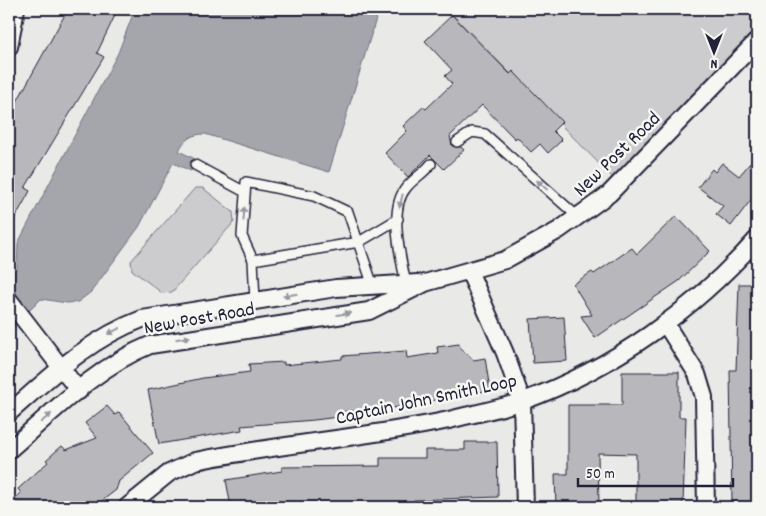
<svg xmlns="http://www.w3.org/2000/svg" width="766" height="516" viewBox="0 0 766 516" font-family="Dekko,sans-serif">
<rect width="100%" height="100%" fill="#e9e9e7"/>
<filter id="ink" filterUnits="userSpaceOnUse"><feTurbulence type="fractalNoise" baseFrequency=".02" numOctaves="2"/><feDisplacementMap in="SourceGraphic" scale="10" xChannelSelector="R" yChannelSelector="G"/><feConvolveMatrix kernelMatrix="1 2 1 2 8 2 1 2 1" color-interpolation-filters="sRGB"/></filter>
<g filter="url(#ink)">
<path fill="#ccccce" stroke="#777784" d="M 447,9 L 757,9 L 757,41 L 625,190 Z
M 195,188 L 203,188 L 233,212 L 234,222 L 172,292 L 162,293 L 132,270 L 131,261 Z"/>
<path fill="#a5a5ac" stroke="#71717f" d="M 135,9 L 379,9 L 329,172 L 205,134 C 192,134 184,139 179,151 L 197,160 L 191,171 L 173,163 L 139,227 L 91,292 L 78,302 L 67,303 L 41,299 L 9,331 L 9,276 L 17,269 L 18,243 L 118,53 Z"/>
<path fill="#b8b8bc" stroke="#22223b" d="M 68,9 L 118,9 L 97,53 L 104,57 L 25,188 L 30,191 L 9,229 L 9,116 Z
M 452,15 L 510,74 L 513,71 L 562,122 L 553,131 L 562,140 L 548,153 L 540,144 L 531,152 L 517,137 L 515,139 L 482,105 L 450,136 L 452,146 L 461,147 L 464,150 L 444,169 L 430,155 L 408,177 L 385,153 L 407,131 L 403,126 L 423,107 L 426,109 L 452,84 L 445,76 L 452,70 L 425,41 Z
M 757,155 L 757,192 L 731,226 L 716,214 L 723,206 L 698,187 L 712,169 L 715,172 L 722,163 L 739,176 Z
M 676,216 L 710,251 L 679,281 L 595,338 L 581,316 L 592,315 L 573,284 L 592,272 L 594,274 L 632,248 L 637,254 Z
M 739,284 L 757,284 L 757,502 L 732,502 L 730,370 L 736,370 Z
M 564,317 L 567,361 L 533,363 L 530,319 Z
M 459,344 L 460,348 L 474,360 L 485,358 L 490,390 L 393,408 L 338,412 L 338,417 L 314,420 L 241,426 L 242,430 L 159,444 L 148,390 L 203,378 L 250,372 L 249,364 L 284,362 L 284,365 L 342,359 L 342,356 L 406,351 L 407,358 L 438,353 L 437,347 Z
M 622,372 L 679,372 L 679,417 L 686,417 L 683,504 L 636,504 L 636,454 L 598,453 L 599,507 L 556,507 L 555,474 L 568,474 L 568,405 L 622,405 Z
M 107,406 L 115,415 L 119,412 L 153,453 L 119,481 L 116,490 L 94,507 L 9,507 L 9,504 L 21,493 L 18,489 L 48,462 L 46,460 L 62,446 L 66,450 L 97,438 L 85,423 Z
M 465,442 L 497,442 L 498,497 L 414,500 L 414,507 L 231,507 L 226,480 L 282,471 L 282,467 L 380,466 L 380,458 L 425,458 L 425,450 L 465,450 Z"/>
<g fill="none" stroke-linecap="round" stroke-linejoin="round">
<defs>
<path id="service" d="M 457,142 L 472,132 L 485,134 L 578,217
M 195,165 L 245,192
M 253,260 L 359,242 L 398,219
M 406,284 C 401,259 388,209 406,188 C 413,179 424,173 431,164
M 255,301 L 253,260 L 242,236 L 246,182 L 314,196 L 348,212 L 373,286"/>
<path id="minor" d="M 9,47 L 16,9
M 469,271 L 505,353 L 522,401 L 525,507
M 9,300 L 79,391
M 665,323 L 697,374 L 704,397 L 706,507
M 9,413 C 51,376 89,339 142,319 L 336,288 L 418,283
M 9,450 C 53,412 96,367 150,345 L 369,311 L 425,283 L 505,260 L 559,230 L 609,194 L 757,41
M 127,507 L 169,473 L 195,461 C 279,444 365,438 449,420 C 473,414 499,409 523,401 C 612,369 695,309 757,239"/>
</defs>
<use href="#service" stroke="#22223b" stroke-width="12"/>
<use href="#minor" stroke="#22223b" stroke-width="20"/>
<use href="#service" stroke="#f6f6f2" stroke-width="9"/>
<use href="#minor" stroke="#f6f6f2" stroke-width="16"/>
</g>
<defs><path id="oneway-solid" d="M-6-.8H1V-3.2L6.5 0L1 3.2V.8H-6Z" transform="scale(1.25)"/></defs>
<g fill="#9797a0">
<use href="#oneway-solid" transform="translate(542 185) rotate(-138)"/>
<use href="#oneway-solid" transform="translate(401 201) rotate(104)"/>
<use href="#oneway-solid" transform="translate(244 214) rotate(-85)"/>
<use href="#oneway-solid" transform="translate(290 295) rotate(171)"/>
<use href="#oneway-solid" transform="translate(344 314) rotate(-8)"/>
<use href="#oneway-solid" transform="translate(114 331) rotate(153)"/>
<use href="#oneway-solid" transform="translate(183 338) rotate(-9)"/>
<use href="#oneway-solid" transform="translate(46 418) rotate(-40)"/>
</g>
</g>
<g text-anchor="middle" stroke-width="5" stroke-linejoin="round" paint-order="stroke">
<g font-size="20" fill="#22223b" stroke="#f6f6f2">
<text transform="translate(616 153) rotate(-44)" y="7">New Post Road</text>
<text transform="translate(199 317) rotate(-10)" y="7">New Post Road</text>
<text transform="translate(426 398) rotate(-12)" y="7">Captain John Smith Loop</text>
</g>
</g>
<rect width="766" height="516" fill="none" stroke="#f6f6f2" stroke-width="30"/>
<rect x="15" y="15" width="736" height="486" fill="none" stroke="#22223b" stroke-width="2" filter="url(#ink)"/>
<g transform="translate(714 52) rotate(180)" stroke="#f6f6f2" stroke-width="4" paint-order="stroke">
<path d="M0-4L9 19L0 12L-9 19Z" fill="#22223b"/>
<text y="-8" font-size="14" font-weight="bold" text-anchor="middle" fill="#22223b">N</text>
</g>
<path d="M578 478v8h155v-8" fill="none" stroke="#22223b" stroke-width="2.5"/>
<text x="586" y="478" font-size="15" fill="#22223b" stroke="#f6f6f2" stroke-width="4" paint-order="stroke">50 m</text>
</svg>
